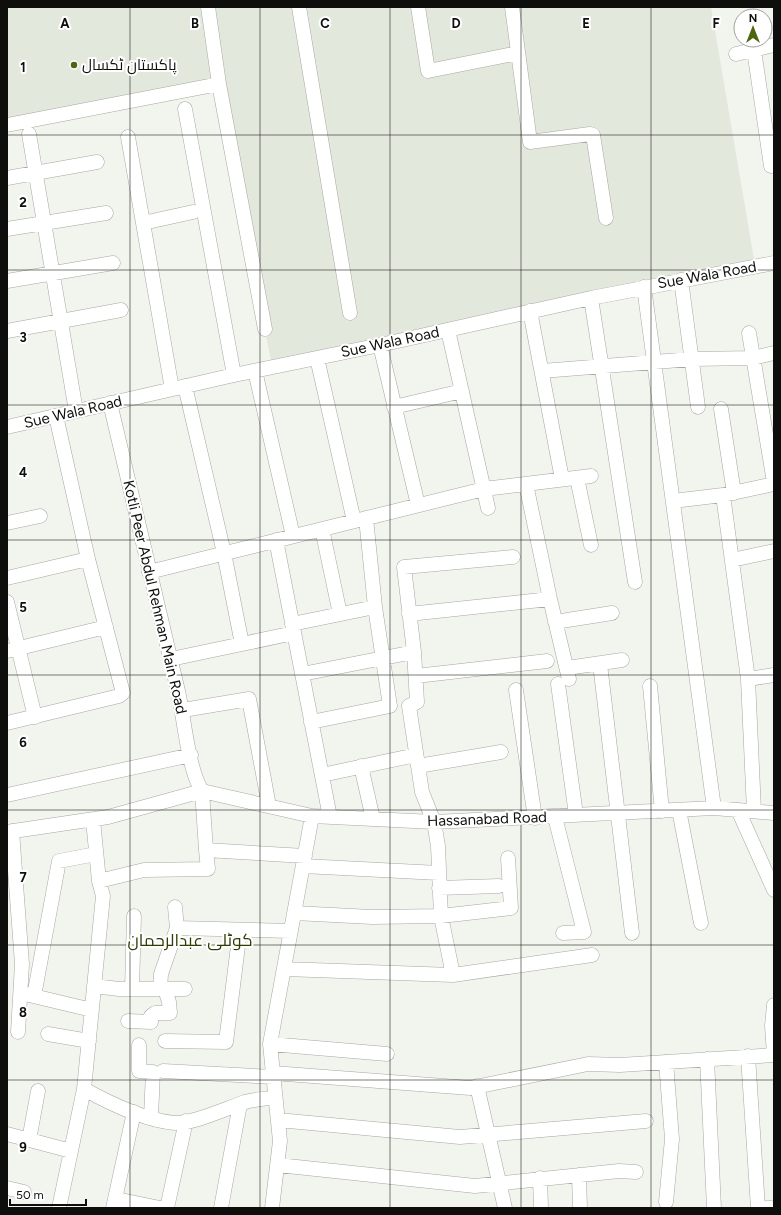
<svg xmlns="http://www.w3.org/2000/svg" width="781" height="1215" viewBox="0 0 781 1215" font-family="Figtree,Cairo,sans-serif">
<rect width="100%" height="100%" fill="#f2f4ee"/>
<path fill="#e3e8dc" d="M 7,7 L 711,7 L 755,265 L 272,367 L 219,84 L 7,125 Z"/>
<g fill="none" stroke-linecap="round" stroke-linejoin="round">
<defs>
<path id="minor" d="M 299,7 L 350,313
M 418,7 L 428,71 L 518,53
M 512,7 L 530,142 L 590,134 L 593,135 L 606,218
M 754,50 L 771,166
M 736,54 L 774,45
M 219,84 L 265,329
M 185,109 L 234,375
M 7,125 L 219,84 L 208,7
M 29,134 L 76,411
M 128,137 L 172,389
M 7,178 L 97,162
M 143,223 L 193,212
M 7,229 L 106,213
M 681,280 L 698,407
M 7,281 L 113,263
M 644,287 L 714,808
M 591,298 L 635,582
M 530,311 L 562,479
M 448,330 L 488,508
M 7,331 L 121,310
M 749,333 L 774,482
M 380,345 L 418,505
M 317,358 L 354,521
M 255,371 L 293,536
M 542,371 L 692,359 L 753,358 L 774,353
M 110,403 C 132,499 156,595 178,691 C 184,717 188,769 202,791
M 394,407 L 462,391
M 721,409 L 734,493
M 7,427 L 234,375 L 380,345 L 591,298 L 774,263
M 577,478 L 591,545
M 526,484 L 550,599 L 569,679
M 673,501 L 723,495
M 7,523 L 40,516
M 322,529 L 340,614
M 276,540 L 330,817
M 732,560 L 774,551
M 149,572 L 484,489 L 591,476
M 7,578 L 88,559
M 7,602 L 35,717
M 409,614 L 550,599
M 555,622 L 612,613
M 292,624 L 375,607 L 366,518
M 242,644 L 294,633
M 7,651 L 106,627
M 414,652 L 404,567 L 513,557
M 171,659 L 242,644 L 224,553 L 185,386
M 600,664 L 632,933
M 567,668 L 622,660
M 302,674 L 414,652 L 417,702 L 409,706 L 422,792 L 434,822 L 438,846 L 441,916 L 453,975
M 416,676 L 547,661
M 748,679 L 774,675
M 558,684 L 576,815
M 650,686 L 662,811
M 516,690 L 535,818
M 183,710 L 249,699 L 269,806
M 311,722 L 390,706 L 375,607
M 7,723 L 119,696 L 123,693 L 88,559 L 56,416
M 361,766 L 373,819
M 418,766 L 501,752
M 322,775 L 416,755
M 202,791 L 312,816 L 434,822 L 714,808 L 774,813
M 202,791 L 206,850 L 305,856
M 7,795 L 191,755
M 679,810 L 701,923
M 738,810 L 774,890
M 754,811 L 748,679 L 723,495 L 774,484
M 555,817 L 584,932 L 563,933
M 12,831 L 22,964 L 18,1032
M 7,832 L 108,817 L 202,791
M 303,866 L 439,873
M 99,881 L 144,870 L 208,869 L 206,850
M 439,888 L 499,886
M 294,913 L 372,917 L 441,916 L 511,908 L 508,858
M 177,928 L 291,931
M 284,969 L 453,975 L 592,955
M 94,986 L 119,989 L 185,989
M 132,989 L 134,916
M 160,989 L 161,974 L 177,928 L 175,907
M 25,994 L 92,1010
M 34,996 L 59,861 L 96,854
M 774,1005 L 772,1026 L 774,1054
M 128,1021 L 151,1022 L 151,1016 L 155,1013 L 170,1013 L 169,1002 L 165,989
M 48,1034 L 89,1041
M 165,1041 L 226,1042 L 240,930
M 270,1044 L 387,1054
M 139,1045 L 139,1071 L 153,1072 L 151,1117
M 748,1056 L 758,1208
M 707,1059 L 714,1208
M 163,1071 L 274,1077
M 273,1073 L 470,1088 L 588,1064 L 620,1065 L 774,1055
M 477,1086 L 505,1208
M 84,1089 C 109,1103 147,1121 175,1123 C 193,1124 227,1108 245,1102 C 255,1099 266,1099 275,1097
M 278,1120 L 460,1137 L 646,1121
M 7,1134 L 71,1151
M 29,1140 L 38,1091
M 278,1165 L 475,1186 L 619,1171 L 636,1172
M 579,1175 L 580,1208
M 540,1178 L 541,1208
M 7,1188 L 24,1192
M 116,1199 L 160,1208
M 666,1202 L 672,1139 L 666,1062
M 59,1208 L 84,1089 L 103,896 L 99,881 L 93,820
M 113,1208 L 134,1112
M 167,1208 L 186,1121
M 221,1208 L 240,1104
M 272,1208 L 280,1141 L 270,1044 L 312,816
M 767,1208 L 771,1208"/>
</defs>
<use href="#minor" stroke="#a6a8a3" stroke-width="15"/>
<use href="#minor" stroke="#fff" stroke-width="14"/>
</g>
<path fill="none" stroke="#0e0e0d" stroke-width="1" stroke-opacity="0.55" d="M 130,7 L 130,1208M 260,7 L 260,1208M 390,7 L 390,1208M 521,7 L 521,1208M 651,7 L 651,1208M 7,135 L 774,135M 7,270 L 774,270M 7,405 L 774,405M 7,540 L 774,540M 7,675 L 774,675M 7,810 L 774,810M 7,945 L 774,945M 7,1080 L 774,1080"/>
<circle fill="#4f6512" stroke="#fff" stroke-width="1.5" cx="74" cy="65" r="4"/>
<g text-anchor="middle" stroke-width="4" stroke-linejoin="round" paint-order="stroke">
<g font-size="15" fill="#0e0e0d" stroke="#fff" text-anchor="start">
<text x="82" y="70">پاکستان ٹکسال</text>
</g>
<g font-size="15" fill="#0e0e0d" stroke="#fff">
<text transform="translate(707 275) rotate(-10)" y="5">Sue Wala Road</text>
<text transform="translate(390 342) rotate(-12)" y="5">Sue Wala Road</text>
<text transform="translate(73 412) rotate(-13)" y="5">Sue Wala Road</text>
<text transform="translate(155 597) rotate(77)" y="5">Kotli Peer Abdul Rehman Main Road</text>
<text transform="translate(487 819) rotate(-2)" y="5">Hassanabad Road</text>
</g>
<g font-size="17" fill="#2e3d04" stroke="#fff">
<text x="190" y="946">کوٹلی عبدالرحمان</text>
</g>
</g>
<g font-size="13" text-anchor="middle" font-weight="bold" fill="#0e0e0d" stroke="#fff" stroke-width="4" stroke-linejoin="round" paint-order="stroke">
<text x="65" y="28">A</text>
<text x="195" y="28">B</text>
<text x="325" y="28">C</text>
<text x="456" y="28">D</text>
<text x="586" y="28">E</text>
<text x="716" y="28">F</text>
<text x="23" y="72">1</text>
<text x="23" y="207">2</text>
<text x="23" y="342">3</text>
<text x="23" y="477">4</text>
<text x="23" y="612">5</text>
<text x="23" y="747">6</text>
<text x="23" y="882">7</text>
<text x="23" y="1017">8</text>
<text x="23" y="1152">9</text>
</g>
<rect width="781" height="1215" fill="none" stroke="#0e0e0d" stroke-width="16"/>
<g transform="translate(753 28)"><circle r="19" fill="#ffffff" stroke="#9f9f9e"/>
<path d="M0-3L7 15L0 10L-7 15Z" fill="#4f6512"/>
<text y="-6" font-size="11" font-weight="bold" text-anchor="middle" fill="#0e0e0d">N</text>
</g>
<path d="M10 1199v6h76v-6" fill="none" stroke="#0e0e0d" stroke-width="2"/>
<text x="16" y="1199" font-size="12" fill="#0e0e0d" stroke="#ffffff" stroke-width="3" paint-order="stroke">50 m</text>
</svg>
